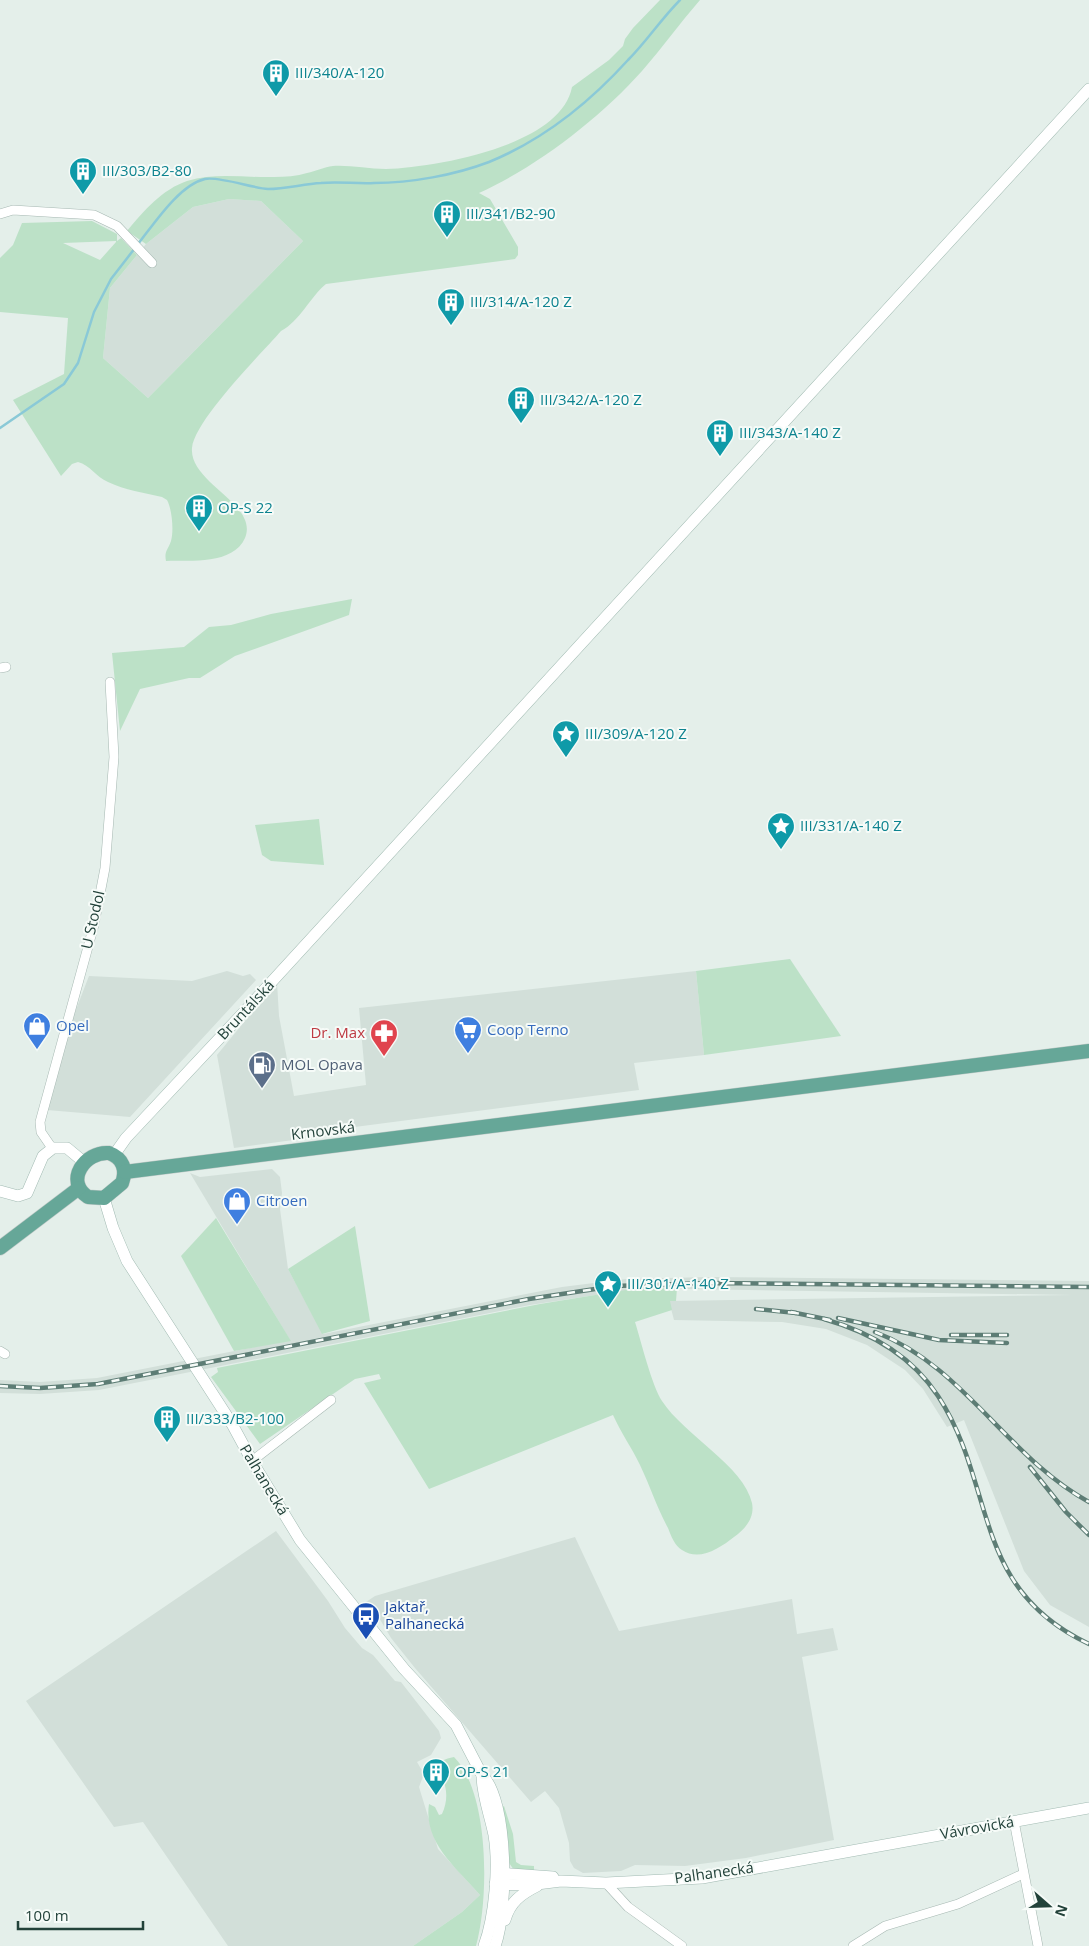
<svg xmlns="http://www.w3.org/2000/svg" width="1089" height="1946" viewBox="0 0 1089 1946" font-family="'Open Sans',sans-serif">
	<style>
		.built { fill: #d2dfd9 }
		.green { fill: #bce1c7; fill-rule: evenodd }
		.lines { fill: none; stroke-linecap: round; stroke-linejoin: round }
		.stream { stroke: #8ac9d7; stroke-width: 2.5 }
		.street-casing { stroke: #a6b8b2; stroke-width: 10 }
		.secondary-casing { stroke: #a2bbb3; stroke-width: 12 }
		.primary-casing { stroke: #c1cac8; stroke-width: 15 }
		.street { stroke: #fff; stroke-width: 9 }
		.secondary { stroke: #fff; stroke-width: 11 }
		.primary { stroke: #66a798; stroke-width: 14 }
		.rail-casing { stroke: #5d7d75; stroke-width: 4.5 }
		.rail { stroke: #f6fbf8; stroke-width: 2.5; stroke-dasharray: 8; stroke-linecap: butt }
		.labels { text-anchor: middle; stroke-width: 4; stroke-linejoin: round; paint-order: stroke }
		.culture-label { font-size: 15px; fill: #0d838f; stroke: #f6fbf8; text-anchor: start }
		.street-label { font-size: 15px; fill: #22423a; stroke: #f6fbf8 }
		.shop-label { font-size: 15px; fill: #366cbe; stroke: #f6fbf8; text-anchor: start }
		.health-label { font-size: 15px; fill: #be3a42; stroke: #f6fbf8; text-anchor: end }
		.service-label { font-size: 15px; fill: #4e5e75; stroke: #f6fbf8; text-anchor: start }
		.transit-label { font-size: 15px; fill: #164399; stroke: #f6fbf8; text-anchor: start }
	</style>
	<rect width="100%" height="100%" fill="#e4efea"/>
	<g class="built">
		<polygon points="229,199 261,201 303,241 148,398 103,358 110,288 146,244 193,207"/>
		<polygon points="227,971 243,976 250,974 256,980 130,1117 47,1110 65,1038 89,976 192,981"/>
		<polygon points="696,971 704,1055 634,1063 639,1090 301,1134 301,1139 234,1148 217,1055 277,982 279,1016 294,1096 366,1085 359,1008"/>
		<polygon points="272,1169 280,1177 282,1193 280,1209 288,1269 323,1334 562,1287 626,1279 710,1277 1089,1281 1089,1627 1050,1605 1024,1571 964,1420 947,1427 923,1389 905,1370 867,1345 826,1329 782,1322 674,1320 669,1301 1073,1295 683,1289 596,1295 530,1305 99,1390 40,1394 0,1393 0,1380 40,1382 97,1378 290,1340 190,1173 200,1177"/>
		<polygon points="276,1531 328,1601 345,1628 362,1648 373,1655 395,1681 401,1682 439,1731 441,1738 431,1755 417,1762 424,1774 419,1787 438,1849 480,1895 462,1912 413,1946 228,1946 143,1822 114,1827 26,1701"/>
		<polygon points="575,1537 619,1631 792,1599 797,1634 833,1628 838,1650 802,1657 834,1840 746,1858 685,1866 635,1865 621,1871 583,1873 574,1868 570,1861 569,1843 559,1808 545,1791 531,1802 415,1668 391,1638 378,1616 366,1602 375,1596"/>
	</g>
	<g class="green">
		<path d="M 660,0 L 700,0 C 680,23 662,48 642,71 C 600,118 537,167 479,193 L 490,199 L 518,247 L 518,255 L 515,259 L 326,284 C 310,297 300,321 281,331 C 260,355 195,420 192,448 C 189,483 259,504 245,538 C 233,565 191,560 166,561 C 164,551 168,550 171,541 C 174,531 172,509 167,500 L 162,497 C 144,493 125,490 108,482 C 96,477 90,465 78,462 L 72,464 L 61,476 L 13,400 L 64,374 L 68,318 L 0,312 L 0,258 L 13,245 L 22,223 L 92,221 L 117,234 L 117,241 L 121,238 L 137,255 L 110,288 L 103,358 L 148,398 L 303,241 L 261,201 L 229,199 L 193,207 L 146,244 L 127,231 C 143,211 163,189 187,181 C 216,172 245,178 274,177 C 285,177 297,176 307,173 C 316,171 324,167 333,166 C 350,165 368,169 386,169 C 436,167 561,146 572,87 L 609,60 L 623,46 L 625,39 L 633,28 ZM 116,242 L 100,260 L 63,243 L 116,241 Z"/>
		<polygon points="352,599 349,615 235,656 200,678 189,678 140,689 120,731 112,653 184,647 209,627 231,625 271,614"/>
		<polygon points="319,819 324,865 271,861 262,855 255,825"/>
		<polygon points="790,959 841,1036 704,1055 696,971"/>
		<polygon points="216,1218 291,1341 234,1351 181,1256"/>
		<polygon points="355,1226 370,1321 322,1334 288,1269"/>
		<path d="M 677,1288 L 676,1301 L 670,1301 L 672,1310 L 635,1322 C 641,1341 652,1386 662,1401 C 684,1435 744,1466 752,1503 C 755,1518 745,1529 734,1537 C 720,1548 699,1562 682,1550 C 675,1546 671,1536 668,1528 C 657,1508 650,1486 640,1465 C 632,1448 621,1433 613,1415 L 429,1489 L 364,1383 L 381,1379 L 379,1374 L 355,1379 L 260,1444 L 211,1377 L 218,1372 L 217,1368 L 540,1304 L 626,1290 Z"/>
		<path d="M 454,1757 C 490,1793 489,1900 476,1946 L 413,1946 L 462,1912 L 480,1895 C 458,1869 423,1843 429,1804 L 435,1807 L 439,1815 L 442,1814 C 448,1801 448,1787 440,1775 L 436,1775 L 434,1769 C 439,1761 445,1759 454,1757 Z"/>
		<polygon points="504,1806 513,1834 516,1862 521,1865 534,1866 534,1872 514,1870 507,1860 499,1809"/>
	</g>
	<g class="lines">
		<g class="stream">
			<path d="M 138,244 C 154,224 179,185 205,179 C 219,176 252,188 268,189 C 286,189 303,184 321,183 C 338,181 356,184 374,183 C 411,183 455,175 489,162 C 543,140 589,103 628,60 C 647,41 661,19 680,0"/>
			<polyline points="0,428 64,384 78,363 94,312 111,279 135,248"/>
		</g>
		<g class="street-casing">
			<g id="street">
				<polyline points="0,214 13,210 94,215 117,226 152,263"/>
				<polyline points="0,668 6,667"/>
				<polyline points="52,1148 41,1132 40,1122 94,925 105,868 114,757 110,682"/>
				<polyline points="0,1351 5,1354"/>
				<polyline points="252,1461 331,1400"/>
				<polyline points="1014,1821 1038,1946"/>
				<polyline points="606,1883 628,1907 682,1946"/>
				<polyline points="853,1946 885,1926 958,1904 1023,1874"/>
			</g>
		</g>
		<g class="secondary-casing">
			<g id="secondary">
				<polyline points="114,1155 126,1138 245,1011 1089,89"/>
				<polyline points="0,1191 18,1196 27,1193 43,1156 53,1148 67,1148 85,1163"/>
				<path d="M 104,1198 L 113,1228 L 127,1261 L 232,1424 L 252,1461 L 300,1540 L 404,1669 L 456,1725 L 482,1775 C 509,1801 508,1912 495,1946"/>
				<path d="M 482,1775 C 482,1795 490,1815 494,1835 C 499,1866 495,1916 484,1946"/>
				<polyline points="497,1873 553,1877"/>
				<polyline points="495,1884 529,1885 561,1881 606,1883 702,1878 1089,1808"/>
				<path d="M 505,1920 C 510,1902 521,1894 537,1886"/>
			</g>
		</g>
		<g class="primary-casing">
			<g id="primary">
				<path d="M 109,1153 C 123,1158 127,1170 122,1183 L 104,1198 L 88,1197 C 64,1181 85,1151 109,1153 Z"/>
				<polyline points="125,1172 1089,1051"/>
				<polyline points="0,1248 79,1188"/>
			</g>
		</g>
		<use href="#street" class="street"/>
		<use href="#secondary" class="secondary"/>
		<use href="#primary" class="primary"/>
		<g class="rail-casing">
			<g id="rail">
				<polyline points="756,1309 796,1313"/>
				<polyline points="791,1312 830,1320"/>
				<polyline points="838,1318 939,1340 1007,1343"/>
				<path d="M 824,1319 C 870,1332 911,1355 938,1396 C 997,1486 970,1588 1089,1644"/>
				<path d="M 875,1332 C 963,1365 1008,1458 1089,1502"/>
				<polyline points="951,1335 1007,1335"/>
				<polyline points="0,1386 40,1388 98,1384 529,1299 615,1286 710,1283 1089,1287"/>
				<polyline points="1030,1467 1066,1512 1089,1535"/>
			</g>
		</g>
		<use href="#rail" class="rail"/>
	</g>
	<defs>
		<g id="building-pin" transform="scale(1.4375)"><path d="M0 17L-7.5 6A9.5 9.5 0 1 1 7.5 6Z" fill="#0f9aa8" stroke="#f6fbf8"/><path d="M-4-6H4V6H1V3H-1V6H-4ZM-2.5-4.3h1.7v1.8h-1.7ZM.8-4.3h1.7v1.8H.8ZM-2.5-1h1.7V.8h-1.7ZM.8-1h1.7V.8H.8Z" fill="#fff"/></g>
		<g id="sight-pin" transform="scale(1.4375)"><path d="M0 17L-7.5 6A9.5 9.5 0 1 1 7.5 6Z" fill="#0f9aa8" stroke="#f6fbf8"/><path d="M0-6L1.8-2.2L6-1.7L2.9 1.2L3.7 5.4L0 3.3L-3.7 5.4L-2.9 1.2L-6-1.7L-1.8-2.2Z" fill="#fff"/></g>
		<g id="shop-pin" transform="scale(1.4375)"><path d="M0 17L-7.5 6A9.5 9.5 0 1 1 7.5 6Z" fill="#3f7fe0" stroke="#f6fbf8"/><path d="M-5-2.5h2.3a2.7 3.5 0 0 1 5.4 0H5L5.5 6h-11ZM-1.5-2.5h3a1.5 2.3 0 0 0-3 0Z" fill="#fff"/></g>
		<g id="supermarket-pin" transform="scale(1.4375)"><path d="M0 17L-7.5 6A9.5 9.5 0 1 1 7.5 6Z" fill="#3f7fe0" stroke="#f6fbf8"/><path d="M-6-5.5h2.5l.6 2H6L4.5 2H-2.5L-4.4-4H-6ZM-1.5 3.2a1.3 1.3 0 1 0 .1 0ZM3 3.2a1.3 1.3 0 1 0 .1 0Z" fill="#fff"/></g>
		<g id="pharmacy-pin" transform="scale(1.4375)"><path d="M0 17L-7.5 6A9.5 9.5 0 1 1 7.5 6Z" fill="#e0444e" stroke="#f6fbf8"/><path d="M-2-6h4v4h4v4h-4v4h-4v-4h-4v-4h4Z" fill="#fff"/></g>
		<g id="fuel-pin" transform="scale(1.4375)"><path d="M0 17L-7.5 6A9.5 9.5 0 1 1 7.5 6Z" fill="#5c6f8a" stroke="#f6fbf8"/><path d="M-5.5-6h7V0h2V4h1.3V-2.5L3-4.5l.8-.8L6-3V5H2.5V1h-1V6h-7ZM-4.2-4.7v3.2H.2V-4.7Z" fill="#fff"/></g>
		<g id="bus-pin" transform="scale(1.4375)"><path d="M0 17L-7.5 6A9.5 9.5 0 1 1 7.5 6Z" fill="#1a4fb4" stroke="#f6fbf8"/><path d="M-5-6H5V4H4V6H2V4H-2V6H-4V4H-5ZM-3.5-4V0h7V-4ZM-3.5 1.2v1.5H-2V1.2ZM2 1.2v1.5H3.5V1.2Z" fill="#fff"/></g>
	</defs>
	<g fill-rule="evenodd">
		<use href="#building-pin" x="276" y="73"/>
		<use href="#building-pin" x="83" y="171"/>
		<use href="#building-pin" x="447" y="214"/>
		<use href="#building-pin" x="451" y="302"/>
		<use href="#building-pin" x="521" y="400"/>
		<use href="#building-pin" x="720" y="433"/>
		<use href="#building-pin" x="199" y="508"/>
		<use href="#sight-pin" x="566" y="734"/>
		<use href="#sight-pin" x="781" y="826"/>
		<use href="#shop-pin" x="37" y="1026"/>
		<use href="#supermarket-pin" x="468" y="1030"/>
		<use href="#pharmacy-pin" x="384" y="1033"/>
		<use href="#fuel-pin" x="262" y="1065"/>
		<use href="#shop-pin" x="237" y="1201"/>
		<use href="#sight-pin" x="608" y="1284"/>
		<use href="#building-pin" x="167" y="1419"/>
		<use href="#bus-pin" x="366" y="1616"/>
		<use href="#building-pin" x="436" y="1772"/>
	</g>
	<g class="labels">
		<g class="culture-label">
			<text x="295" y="78">III/340/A-120</text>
			<text x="102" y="176">III/303/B2-80</text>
			<text x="466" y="219">III/341/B2-90</text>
			<text x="470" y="307">III/314/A-120 Z</text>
			<text x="540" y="405">III/342/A-120 Z</text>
			<text x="739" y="438">III/343/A-140 Z</text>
			<text x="218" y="513">OP-S 22</text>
			<text x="585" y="739">III/309/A-120 Z</text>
			<text x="800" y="831">III/331/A-140 Z</text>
			<text x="627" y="1289">III/301/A-140 Z</text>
			<text x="186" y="1424">III/333/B2-100</text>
			<text x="455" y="1777">OP-S 21</text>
		</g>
		<g class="street-label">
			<text transform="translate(93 920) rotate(-77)" y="5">U Stodol</text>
			<text transform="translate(246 1010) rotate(-47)" y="5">Bruntálská</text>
			<text transform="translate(323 1131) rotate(-7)" y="5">Krnovská</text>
			<text transform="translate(264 1480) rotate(59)" y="5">Palhanecká</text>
			<text transform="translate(977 1828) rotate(-10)" y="5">Vávrovická</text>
			<text transform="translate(714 1873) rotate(-8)" y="5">Palhanecká</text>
		</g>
		<g class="shop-label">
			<text x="56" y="1031">Opel</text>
			<text x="487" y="1035">Coop Terno</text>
			<text x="256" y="1206">Citroen</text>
		</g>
		<g class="health-label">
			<text x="365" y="1038">Dr. Max</text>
		</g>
		<g class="service-label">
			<text x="281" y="1070">MOL Opava</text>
		</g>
		<g class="transit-label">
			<text x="385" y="1612">Jaktař,<tspan x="385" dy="17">Palhanecká</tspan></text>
		</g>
	</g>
	<g transform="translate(1049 1906) rotate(110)" stroke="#f6fbf8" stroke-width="4" paint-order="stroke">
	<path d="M0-4L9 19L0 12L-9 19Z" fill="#22423a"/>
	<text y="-8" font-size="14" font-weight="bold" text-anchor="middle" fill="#22423a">N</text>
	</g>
	<path d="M18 1921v8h125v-8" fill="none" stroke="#22423a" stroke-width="2.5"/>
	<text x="25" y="1921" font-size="15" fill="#22423a" stroke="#f6fbf8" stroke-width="4" paint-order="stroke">100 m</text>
</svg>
